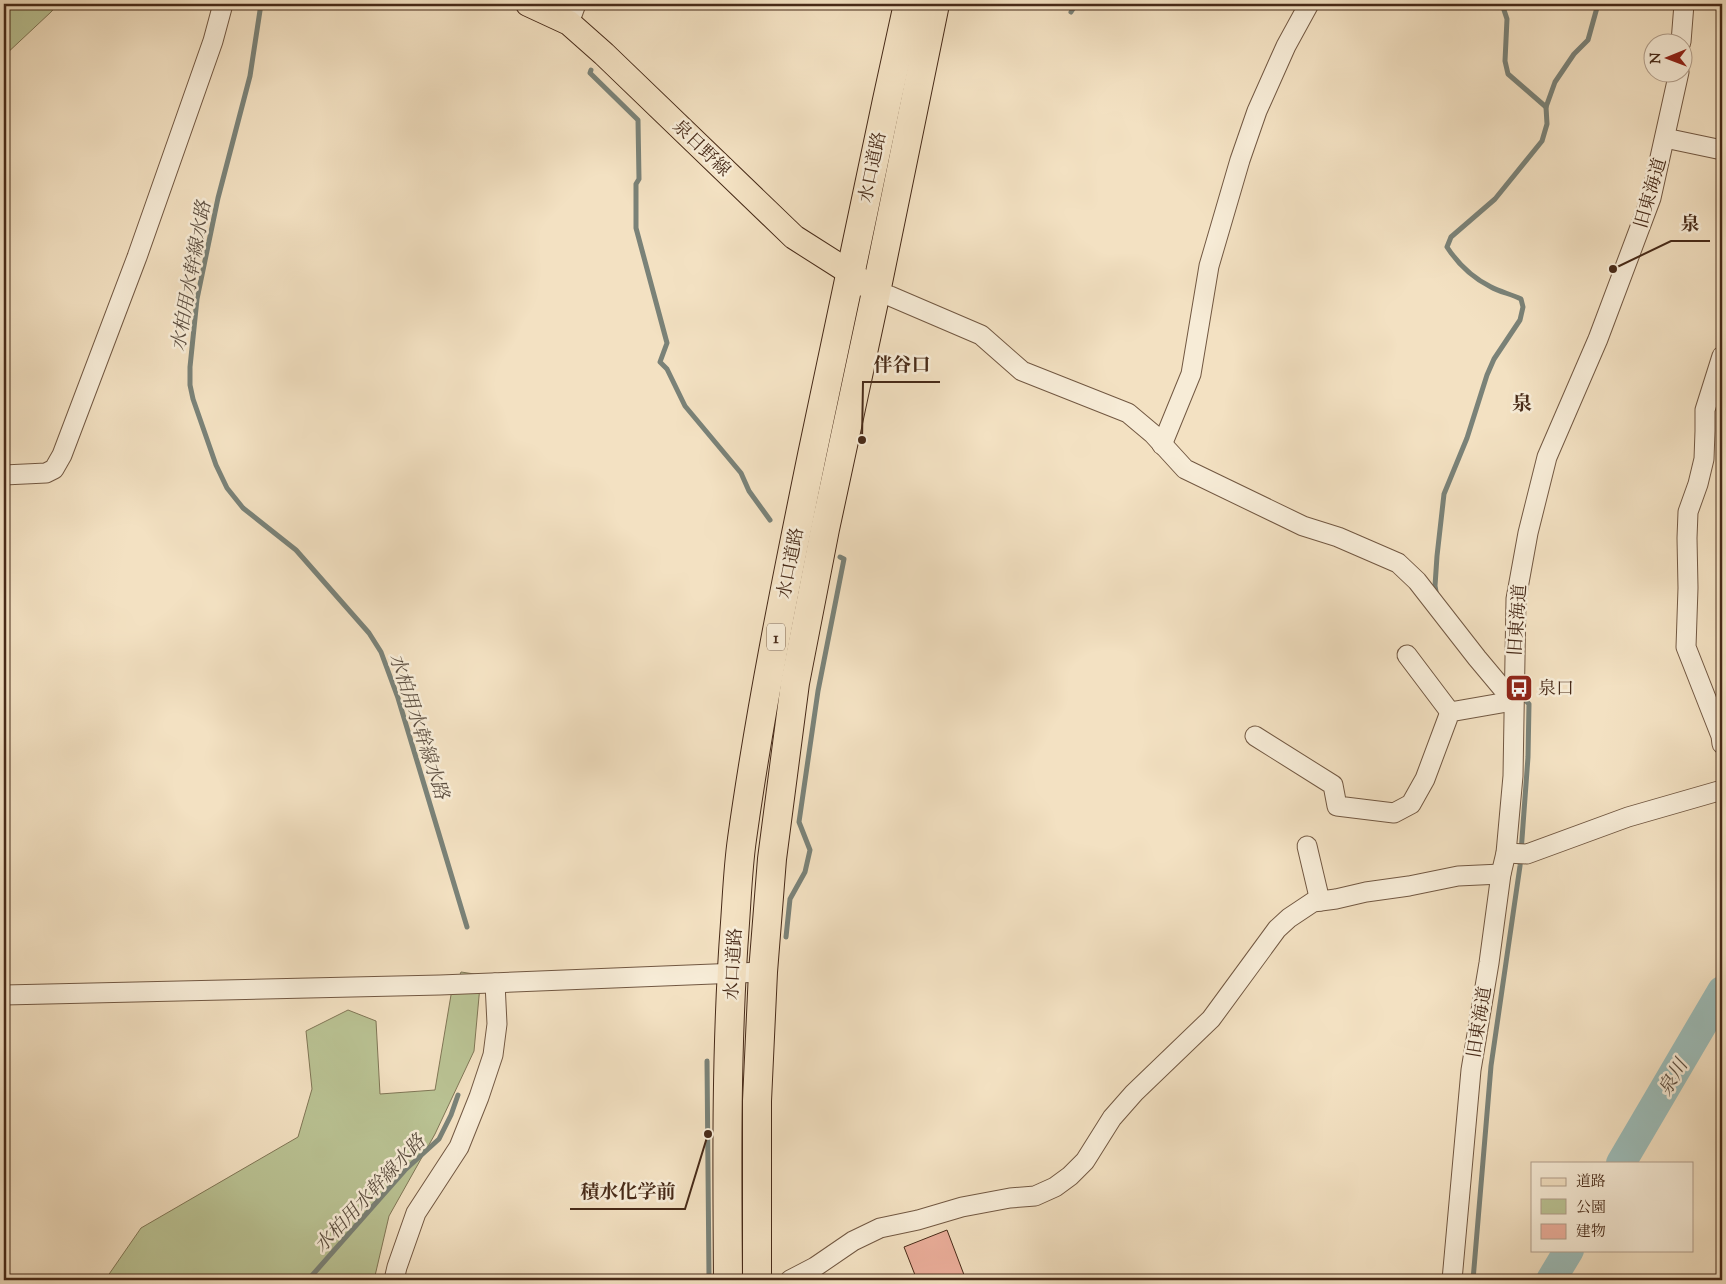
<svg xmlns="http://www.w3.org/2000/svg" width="1726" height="1284" viewBox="0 0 1726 1284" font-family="'Sorts Mill Goudy','Noto Serif JP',serif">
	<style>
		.green { fill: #bac394; stroke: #807656 }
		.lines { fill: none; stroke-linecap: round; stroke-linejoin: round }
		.stream { stroke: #7a8278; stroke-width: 5 }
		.river { stroke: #9cbcb8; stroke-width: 30 }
		.building { fill: #ecaf9c; stroke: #472a18 }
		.minor-casing { stroke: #725842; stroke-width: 21 }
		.major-casing { stroke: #472a18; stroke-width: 26 }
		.highway-casing { stroke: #472a18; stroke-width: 30 }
		.minor { stroke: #f7ecd7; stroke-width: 19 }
		.major { stroke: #f3e1c2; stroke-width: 24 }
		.highway { stroke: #f3e1c2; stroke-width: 28 }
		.labels { text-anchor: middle; stroke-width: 5; stroke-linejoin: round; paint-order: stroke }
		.shield { fill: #f7ecd7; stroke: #7c6451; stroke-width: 1 }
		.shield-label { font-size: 16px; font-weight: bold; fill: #472a18 }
		.street-label { font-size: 18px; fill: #472a18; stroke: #f7ecd7 }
		.poi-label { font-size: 18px; fill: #472a18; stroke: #f7ecd7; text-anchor: start }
		.water-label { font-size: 19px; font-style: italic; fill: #5c4e40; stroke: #f7ecd7 }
		.quarter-label { font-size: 20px; font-weight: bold; fill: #472a18; stroke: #f7ecd7 }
		.leader { fill: none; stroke: #472a18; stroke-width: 2 }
		.callout-dot { fill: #472a18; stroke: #f7ecd7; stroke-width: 2 }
		.callout-label { font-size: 19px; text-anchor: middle; font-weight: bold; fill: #472a18; stroke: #f7ecd7; stroke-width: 5; stroke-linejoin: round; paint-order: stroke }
	</style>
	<rect width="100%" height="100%" fill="#f3e1c2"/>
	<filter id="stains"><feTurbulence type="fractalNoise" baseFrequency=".004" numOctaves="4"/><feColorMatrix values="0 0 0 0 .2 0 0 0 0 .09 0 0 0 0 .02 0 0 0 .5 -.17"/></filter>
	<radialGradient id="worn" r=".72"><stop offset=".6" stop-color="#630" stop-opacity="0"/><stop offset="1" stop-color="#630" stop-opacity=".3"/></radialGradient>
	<g class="green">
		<polygon points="4,4 58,4 51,12 4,56"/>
		<polygon points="461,972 481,975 474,1051 435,1134 389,1216 374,1280 105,1280 141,1228 298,1137 312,1089 306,1031 348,1010 376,1021 380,1094 435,1090 451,995"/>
	</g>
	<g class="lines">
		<g class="stream">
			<polyline points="261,4 250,76 218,198 197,299 190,367 190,385 193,399 216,465 227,488 243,508 296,550 369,633 381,652 398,698 467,927"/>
			<polyline points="1502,4 1507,19 1505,61 1508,74 1546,107"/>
			<polyline points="1071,12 1076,4"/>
			<polyline points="591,70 590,73 638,120 639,179 636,184 636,228 667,343 660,362 667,369 685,406 741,473 749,491 770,520"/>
			<path d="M 1437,597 L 1435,586 L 1437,556 L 1444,494 L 1467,438 L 1487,375 L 1494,359 L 1520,320 L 1523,307 L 1521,299 C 1511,294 1500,292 1491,287 C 1473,278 1458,264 1447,247 L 1451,237 L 1495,199 L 1542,141 L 1547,124 L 1546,107 L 1555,82 L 1574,54 L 1588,40 L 1598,4"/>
			<polyline points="786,937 790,899 805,872 810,850 799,822 818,691 844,559 840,557"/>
			<polyline points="707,1061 709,1276"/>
			<polyline points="308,1280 405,1170 439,1139 451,1115 458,1095"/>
			<polyline points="1473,1280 1491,1066 1520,866 1528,757 1529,704 1520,695"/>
		</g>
		<g class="river">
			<polyline points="1621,1163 1722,991"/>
			<polyline points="1551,1280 1569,1250"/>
		</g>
	</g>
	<polygon class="building" points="947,1230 966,1280 917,1280 904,1247"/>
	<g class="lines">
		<g class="minor-casing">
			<g id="minor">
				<polyline points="569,23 576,4"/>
				<polyline points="1681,42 1684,4"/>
				<polyline points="1665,138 1722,150"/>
				<polyline points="876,292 890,296 981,335 1022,371 1128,413 1153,434 1185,469 1303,526 1338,537 1398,563 1417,581 1477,658 1513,701"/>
				<polyline points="1722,356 1705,410 1705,431 1704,459 1698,484 1688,512 1687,538 1688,588 1686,647 1721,736 1722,744"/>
				<polyline points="1162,445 1191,374 1209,266 1240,160 1257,111 1286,46 1309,4"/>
				<polyline points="4,475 46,473 54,469 62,455 137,257 213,41 223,4"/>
				<polyline points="1407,655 1450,712"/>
				<polyline points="1255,736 1333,785 1337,806 1394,813 1411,804 1425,779 1450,712 1513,701"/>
				<polyline points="1307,846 1320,901"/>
				<polyline points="1506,853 1527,854 1628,817 1722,790"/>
				<polyline points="4,995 440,985 763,972"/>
				<polyline points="394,1280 397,1267 416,1213 459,1147 479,1097 493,1055 497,1024 495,983"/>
				<polyline points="790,1280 815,1267 853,1241 880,1228 918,1220 962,1207 1010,1198 1035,1196 1055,1187 1070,1176 1085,1161 1112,1118 1134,1093 1211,1019 1277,929 1289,918 1313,902 1336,899 1366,892 1409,886 1458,876 1501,874"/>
				<polyline points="1452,1280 1471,1070 1489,963 1501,874 1506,853 1513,776 1516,599 1528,533 1547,457 1598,339 1651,198 1679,72"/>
			</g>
		</g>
		<g class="major-casing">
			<polyline id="major" points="528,4 569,23 604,54 794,237 849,272 876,292"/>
		</g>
		<g class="highway-casing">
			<g id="highway">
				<path d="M 728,1280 C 727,1161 726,1042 735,923 C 737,895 738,867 742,839 C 760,710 786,582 812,455 C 843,304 875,154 908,4"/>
				<polyline points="757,1280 757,1101 763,972 772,859 795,683 825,529 876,292 935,4"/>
			</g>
		</g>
		<use href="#minor" class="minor"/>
		<use href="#major" class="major"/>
		<use href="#highway" class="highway"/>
	</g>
	<defs>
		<g id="bus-square" transform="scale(1.4375)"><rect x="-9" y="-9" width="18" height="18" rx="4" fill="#8f2418" stroke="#f7ecd7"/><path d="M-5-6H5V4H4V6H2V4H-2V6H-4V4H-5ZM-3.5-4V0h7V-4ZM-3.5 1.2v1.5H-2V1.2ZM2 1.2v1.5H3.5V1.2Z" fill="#fff"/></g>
	</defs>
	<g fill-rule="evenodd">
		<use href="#bus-square" x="1519" y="688"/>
	</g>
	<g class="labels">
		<rect class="shield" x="767" y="623.5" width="18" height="27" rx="4"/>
		<g class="shield-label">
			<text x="776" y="643">1</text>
		</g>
		<g class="street-label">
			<text transform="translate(702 148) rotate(44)" y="6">泉日野線</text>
			<text transform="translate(872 167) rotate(-78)" y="6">水口道路</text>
			<text transform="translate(1650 193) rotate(-74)" y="6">旧東海道</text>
			<text transform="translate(790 563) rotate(-79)" y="6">水口道路</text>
			<text transform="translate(1517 620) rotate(-86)" y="6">旧東海道</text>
			<text transform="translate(733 964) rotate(-87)" y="6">水口道路</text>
			<text transform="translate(1479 1022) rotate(-81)" y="6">旧東海道</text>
		</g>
		<g class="poi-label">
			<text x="1538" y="694">泉口</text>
		</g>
		<g class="water-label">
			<text transform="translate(190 276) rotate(-80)" y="7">水柏用水幹線水路</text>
			<text transform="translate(420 726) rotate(72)" y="7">水柏用水幹線水路</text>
			<text transform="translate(1672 1077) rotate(-59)" y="7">泉川</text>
			<text transform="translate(369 1193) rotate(-47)" y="7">水柏用水幹線水路</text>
		</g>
		<g class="quarter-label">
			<text x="1522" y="410">泉</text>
		</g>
	</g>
	<path class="leader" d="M1613 269L1671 241H1710M862 440L863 382H940M708 1134L685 1209H570"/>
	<g class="callout-dot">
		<circle cx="1613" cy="269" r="5"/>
		<circle cx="862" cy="440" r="5"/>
		<circle cx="708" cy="1134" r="5"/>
	</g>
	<g class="callout-label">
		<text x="1690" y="230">泉</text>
		<text x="902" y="371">伴谷口</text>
		<text x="628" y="1198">積水化学前</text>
	</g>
	<rect width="1726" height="1284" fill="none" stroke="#f3e1c2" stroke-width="20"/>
	<rect x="5" y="5" width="1716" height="1274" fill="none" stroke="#472a18" stroke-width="2.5"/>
	<rect x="10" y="10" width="1706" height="1264" fill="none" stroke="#472a18"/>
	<rect x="1531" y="1162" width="162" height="90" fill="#f7ecd7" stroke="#b19e8b"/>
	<rect x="1541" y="1178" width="25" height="8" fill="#f3e1c2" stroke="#b19e8b"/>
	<text x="1576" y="1186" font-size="15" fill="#472a18">道路</text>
	<rect x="1541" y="1199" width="25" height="15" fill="#bac394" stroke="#b19e8b"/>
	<text x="1576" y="1212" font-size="15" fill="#472a18">公園</text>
	<rect x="1541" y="1224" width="25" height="15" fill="#ecaf9c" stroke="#b19e8b"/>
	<text x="1576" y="1236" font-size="15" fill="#472a18">建物</text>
	<g transform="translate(1668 58) rotate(269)"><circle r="24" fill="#f7ecd7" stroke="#b19e8b"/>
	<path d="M0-4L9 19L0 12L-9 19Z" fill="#8f2418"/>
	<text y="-8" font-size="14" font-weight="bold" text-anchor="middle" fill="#472a18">N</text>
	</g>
	<rect width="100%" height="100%" filter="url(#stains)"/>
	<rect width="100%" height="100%" fill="url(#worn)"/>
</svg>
